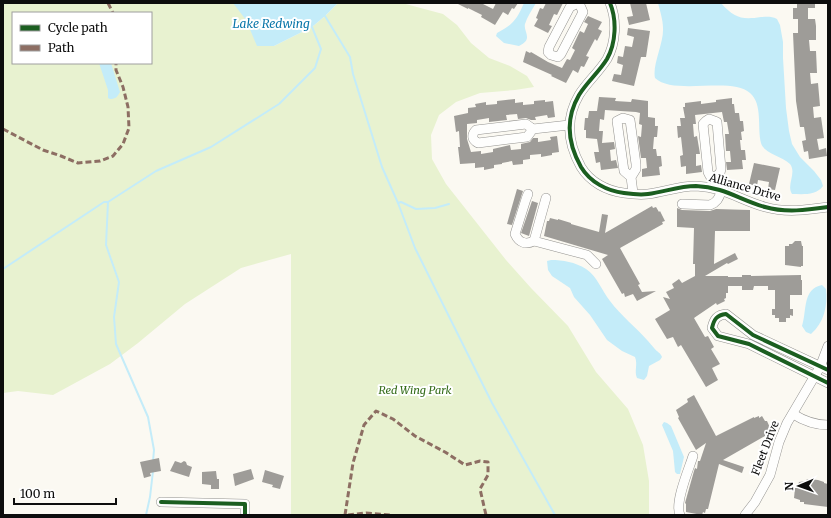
<svg xmlns="http://www.w3.org/2000/svg" width="831" height="518" viewBox="0 0 831 518" font-family="Merriweather,serif">
	<style>
		.green { fill: #e8f2d0; fill-rule: evenodd }
		.water { fill: #c4ecf9 }
		.lines { fill: none; stroke-linecap: round; stroke-linejoin: round }
		.stream { stroke: #c4ecf9; stroke-width: 2 }
		.building { fill: #9e9c98 }
		.minor-casing { stroke: #949390; stroke-width: 10 }
		.minor { stroke: #fefefd; stroke-width: 9 }
		.quiet { stroke: #8d6e63; stroke-width: 3; stroke-dasharray: 6 3; stroke-linecap: butt }
		.cycleway-casing { stroke: #fff; stroke-width: 6 }
		.cycleway { stroke: #1b5e20; stroke-width: 4 }
		.labels { text-anchor: middle; stroke-width: 4; stroke-linejoin: round; paint-order: stroke }
		.street-label { font-size: 11px; fill: #0d0d0d; stroke: #fff }
		.park-label { font-size: 11px; font-style: italic; fill: #336b18; stroke: #fff }
		.water-label { font-size: 12px; font-style: italic; fill: #0b77aa; stroke: #fff }
	</style>
	<rect width="100%" height="100%" fill="#fbf9f2"/>
	<path class="green" d="M 3,3 L 239,3 L 274,46 L 312,27 L 325,16 L 338,3 L 402,3 L 443,14 L 457,25 L 471,43 L 489,58 L 510,66 L 527,76 L 534,87 L 515,90 L 480,93 L 456,102 L 439,115 L 431,135 L 432,159 L 446,184 L 506,260 L 531,288 L 568,326 L 596,372 L 628,409 L 643,445 L 649,481 L 649,515 L 291,515 L 291,254 L 241,268 L 185,304 L 138,343 L 110,364 L 53,395 L 18,391 L 3,393 ZM 13,13 L 151,13 L 151,63 L 13,63 Z"/>
	<g class="water">
		<polygon points="233,3 338,3 325,16 312,27 274,46 257,46 246,20"/>
		<path d="M 524,3 L 536,3 C 532,10 527,17 525,24 C 523,32 534,39 519,46 L 504,43 L 496,36 L 497,33 C 513,25 517,19 524,3 Z"/>
		<path d="M 658,3 L 721,3 C 734,18 742,20 761,17 C 767,17 771,16 777,19 L 780,25 L 783,42 L 783,58 L 786,108 L 789,131 L 792,144 L 800,157 L 814,171 L 821,180 L 823,186 C 816,196 802,194 792,194 C 786,185 797,173 790,164 C 782,156 764,154 761,143 C 757,128 763,104 750,93 C 732,76 674,96 655,78 C 652,65 664,43 663,28 C 663,20 660,11 658,3 Z"/>
		<path d="M 99,63 L 111,63 L 120,92 C 117,97 116,99 110,99 L 108,98 L 108,90 Z"/>
		<path d="M 551,260 C 563,260 575,262 586,269 C 597,276 602,291 610,301 C 621,316 636,327 648,341 C 650,343 652,346 654,348 C 657,352 660,352 662,357 L 660,360 L 649,366 L 647,376 L 644,380 L 637,378 C 634,371 638,364 635,357 L 622,351 L 607,340 L 590,315 L 574,297 L 570,288 L 552,276 L 548,270 L 547,261 Z"/>
		<path d="M 822,285 L 826,289 C 828,305 824,323 811,334 L 806,332 L 802,326 C 807,311 802,289 822,285 Z"/>
		<polygon points="664,422 667,423 671,426 684,457 680,474 677,474 675,472 673,451 662,425"/>
	</g>
	<g class="lines">
		<g class="stream">
			<polyline points="325,16 350,57 353,74 382,167 398,203 415,248 492,403 555,515"/>
			<polyline points="108,202 106,245 119,282 114,317 116,344 148,417 154,450 153,461"/>
			<polyline points="398,203 401,202 416,209 435,208 449,204"/>
			<polyline points="3,269 104,202 108,202 156,171 211,147 279,104 315,68 321,49 312,27"/>
			<polyline points="146,515 150,497 153,471"/>
		</g>
	</g>
	<g class="building">
		<polygon points="456,3 481,3 493,9 496,3 518,3 514,9 512,8 508,15 503,12 495,25 481,17 482,15 468,8 468,9"/>
		<polygon points="546,3 563,3 557,15 554,14 549,25 552,26 548,33 534,26 538,19 536,18 540,8 543,9"/>
		<polygon points="630,3 646,3 650,20 629,25 627,17 633,16"/>
		<polygon points="797,3 815,3 815,8 808,8 808,19 815,19 816,26 816,40 809,40 810,51 816,51 817,73 810,73 811,84 818,83 820,106 813,107 814,118 821,117 824,138 817,139 819,150 826,148 827,156 809,159 808,151 804,152 802,141 806,140 804,127 800,127 796,101 793,33 798,33 798,19 793,19 793,8 797,8"/>
		<polygon points="588,16 602,22 598,29 602,31 597,41 595,39 586,56 589,57 584,67 581,66 578,73 573,70 566,83 551,76 552,75 523,62 526,51 530,53 531,52 548,62 562,68 567,59 570,60 575,50 572,48 580,31 584,33 588,24 584,22"/>
		<polygon points="628,28 650,31 646,57 641,57 634,86 612,81 614,74 621,75 623,65 617,63 618,56 623,57 625,46 632,47 634,37 627,35"/>
		<polygon points="599,97 616,98 615,101 631,102 632,99 648,101 648,117 655,118 655,126 658,126 657,137 654,137 653,149 656,149 657,156 661,156 662,166 659,167 660,175 642,177 642,169 647,168 646,158 641,158 638,136 641,137 642,125 639,124 640,113 636,112 605,110 604,120 600,119 599,131 603,131 602,143 614,142 615,149 610,150 611,161 616,160 618,168 601,170 600,162 596,163 594,152 599,152 597,139 586,138 586,130 584,130 585,118 588,118 589,111 597,111"/>
		<polygon points="732,98 732,104 734,104 735,113 739,113 740,121 743,121 744,131 741,132 742,140 740,140 741,150 745,150 746,160 742,160 743,169 727,170 726,162 731,162 730,151 726,151 725,134 729,134 727,122 724,122 722,112 695,115 696,124 693,124 694,137 697,136 700,154 696,154 696,166 701,165 702,172 686,174 686,166 681,167 680,156 683,155 681,137 678,138 677,126 681,126 680,118 685,118 683,107 685,107 685,103 701,101 701,104 716,102 716,100"/>
		<polygon points="515,99 515,103 523,102 523,105 534,104 534,101 545,100 545,102 553,101 555,117 548,118 547,115 535,117 536,120 531,120 526,118 518,119 517,114 506,115 507,120 489,122 489,118 477,120 477,123 467,124 467,139 471,152 481,151 481,154 493,152 493,149 510,145 511,150 521,149 521,144 530,142 533,138 538,138 538,142 551,140 550,137 557,136 559,152 552,153 552,155 541,157 541,154 530,155 530,159 523,160 523,164 513,165 512,161 502,163 502,164 494,165 494,168 484,170 484,167 475,168 475,163 460,164 458,147 460,147 459,131 456,132 454,116 468,113 468,108 476,107 475,104 486,102 486,105 497,104 497,101"/>
		<polygon points="754,163 780,168 775,190 768,189 769,182 758,180 757,186 749,184"/>
		<polygon points="517,189 523,191 512,225 507,224"/>
		<polygon points="532,201 538,203 529,236 521,233"/>
		<polygon points="652,206 653,208 656,207 659,212 660,211 665,221 662,222 663,224 620,248 640,284 638,285 642,292 656,291 637,301 633,294 625,297 624,293 622,294 602,259 608,255 544,236 547,221 549,221 550,218 558,220 558,219 571,223 571,224 599,232 602,214 608,215 605,233"/>
		<polygon points="677,208 682,210 710,211 716,209 750,210 750,231 715,231 714,264 735,253 738,259 728,264 727,263 705,276 728,276 728,277 742,277 742,275 751,275 751,276 801,275 801,280 802,280 802,295 790,295 790,309 793,309 793,316 790,315 790,318 786,318 786,322 779,322 779,318 775,318 775,315 772,315 772,309 775,309 775,290 768,290 768,286 754,286 753,290 742,290 742,286 728,286 728,293 726,293 726,298 724,299 725,301 717,305 716,303 694,318 705,337 708,336 714,347 711,349 720,364 712,368 718,380 706,387 681,345 678,347 673,337 667,339 655,319 670,310 663,297 670,299 666,292 674,288 672,284 679,279 682,283 695,276 695,264 693,264 694,228 677,227"/>
		<polygon points="795,241 801,241 802,246 803,246 803,266 801,266 801,267 785,265 785,246 789,246 789,244 792,244"/>
		<polygon points="694,395 716,436 754,417 754,418 759,416 759,418 762,416 765,421 767,421 771,430 765,435 765,436 723,460 744,467 742,473 719,464 708,509 706,509 705,513 703,512 702,515 686,512 686,504 685,503 694,471 695,468 697,469 698,461 700,461 706,443 696,450 678,418 679,417 676,410 688,402 687,399"/>
		<polygon points="159,458 161,471 150,473 151,476 144,478 140,462"/>
		<polygon points="175,461 181,463 184,461 186,462 187,465 192,467 189,477 170,471"/>
		<polygon points="251,469 254,479 235,486 233,474"/>
		<polygon points="265,470 284,476 280,489 272,487 273,485 262,482"/>
		<polygon points="216,471 217,479 219,479 219,489 211,489 211,485 202,484 202,472"/>
		<polygon points="807,479 818,480 824,482 824,483 828,484 828,507 804,504 804,502 800,502 800,500 794,498 795,488 797,488 799,482 806,481"/>
	</g>
	<g class="lines">
		<g class="minor-casing">
			<g id="minor">
				<polyline points="578,3 570,7 549,47 548,52 551,55 558,57 561,54 583,12 579,3"/>
				<path d="M 610,3 C 617,20 616,43 607,59 C 599,72 587,82 579,95 C 565,119 568,144 581,167 C 590,182 607,191 624,193 C 631,194 641,195 648,194 C 664,192 679,186 696,186 C 724,187 740,200 765,207 C 786,213 807,210 828,207"/>
				<path d="M 533,129 L 527,137 L 478,143 C 472,140 471,135 476,130 L 526,124 L 533,129 L 569,125"/>
				<polyline points="631,177 624,171 617,121 623,118 630,120 636,164 636,169 631,177 633,193"/>
				<polyline points="715,188 715,177 720,173 721,169 717,122 709,119 706,121 703,124 708,172 710,176 715,177"/>
				<path d="M 528,194 L 526,199 L 515,234 C 519,243 526,245 534,241"/>
				<polyline points="546,198 534,241 587,255 596,264"/>
				<path d="M 682,204 L 710,205 C 718,202 719,197 722,190"/>
				<path d="M 828,370 L 753,335 L 726,314 C 717,315 714,319 712,328 L 718,336 L 749,344 L 828,383"/>
				<path d="M 793,414 C 804,421 815,425 828,425"/>
				<polyline points="161,502 245,504 245,515"/>
				<path d="M 680,515 C 674,503 689,469 693,456"/>
				<polyline points="745,515 755,502 770,475 779,442 787,423 820,367 828,346"/>
			</g>
		</g>
		<use href="#minor" class="minor"/>
		<g class="quiet">
			<polyline points="108,3 113,13"/>
			<polyline points="3,129 43,150 61,156 78,163 100,161 113,156 123,144 129,128 128,107 123,87 116,70 116,63"/>
			<polyline points="345,515 353,463 364,425 376,411 393,419 415,436 445,452 465,465 480,461 488,462 488,475 480,489 486,515"/>
			<polyline points="348,515 366,513 391,515"/>
		</g>
		<g class="cycleway-casing">
			<g id="cycleway">
				<path d="M 610,3 C 617,20 616,43 607,59 C 599,72 587,82 579,95 C 565,119 568,144 581,167 C 590,182 607,191 624,193 C 631,194 641,195 648,194 C 664,192 679,186 696,186 C 724,187 740,200 765,207 C 786,213 807,210 828,207"/>
				<path d="M 828,370 L 753,335 L 726,314 C 717,315 714,319 712,328 L 718,336 L 749,344 L 828,383"/>
				<polyline points="161,502 245,504 245,515"/>
			</g>
		</g>
		<use href="#cycleway" class="cycleway"/>
	</g>
	<g class="labels">
		<g class="street-label">
			<text transform="translate(745 187) rotate(16)" y="4">Alliance Drive</text>
			<text transform="translate(765 448) rotate(-69)" y="4">Fleet Drive</text>
		</g>
		<g class="park-label">
			<text x="415" y="394">Red Wing Park</text>
		</g>
		<g class="water-label">
			<text x="271" y="28">Lake Redwing</text>
		</g>
	</g>
	<rect width="831" height="518" fill="none" stroke="#0d0d0d" stroke-width="8"/>
	<rect x="12" y="12" width="140" height="52" fill="#ffffff" stroke="#9e9e9e"/>
	<rect x="20" y="25" width="20" height="6" fill="#1b5e20" stroke="#9e9e9e"/>
	<text x="48" y="32" font-size="12" fill="#0d0d0d">Cycle path</text>
	<rect x="20" y="45" width="20" height="6" fill="#8d6e63" stroke="#9e9e9e"/>
	<text x="48" y="52" font-size="12" fill="#0d0d0d">Path</text>
	<g transform="translate(799 486) rotate(268)" stroke="#ffffff" stroke-width="3" paint-order="stroke">
	<path d="M0-3L7 15L0 10L-7 15Z" fill="#0d0d0d"/>
	<text y="-6" font-size="11" font-weight="bold" text-anchor="middle" fill="#0d0d0d">N</text>
	</g>
	<path d="M14 498v6h102v-6" fill="none" stroke="#0d0d0d" stroke-width="2"/>
	<text x="20" y="498" font-size="12" fill="#0d0d0d" stroke="#ffffff" stroke-width="3" paint-order="stroke">100 m</text>
</svg>
